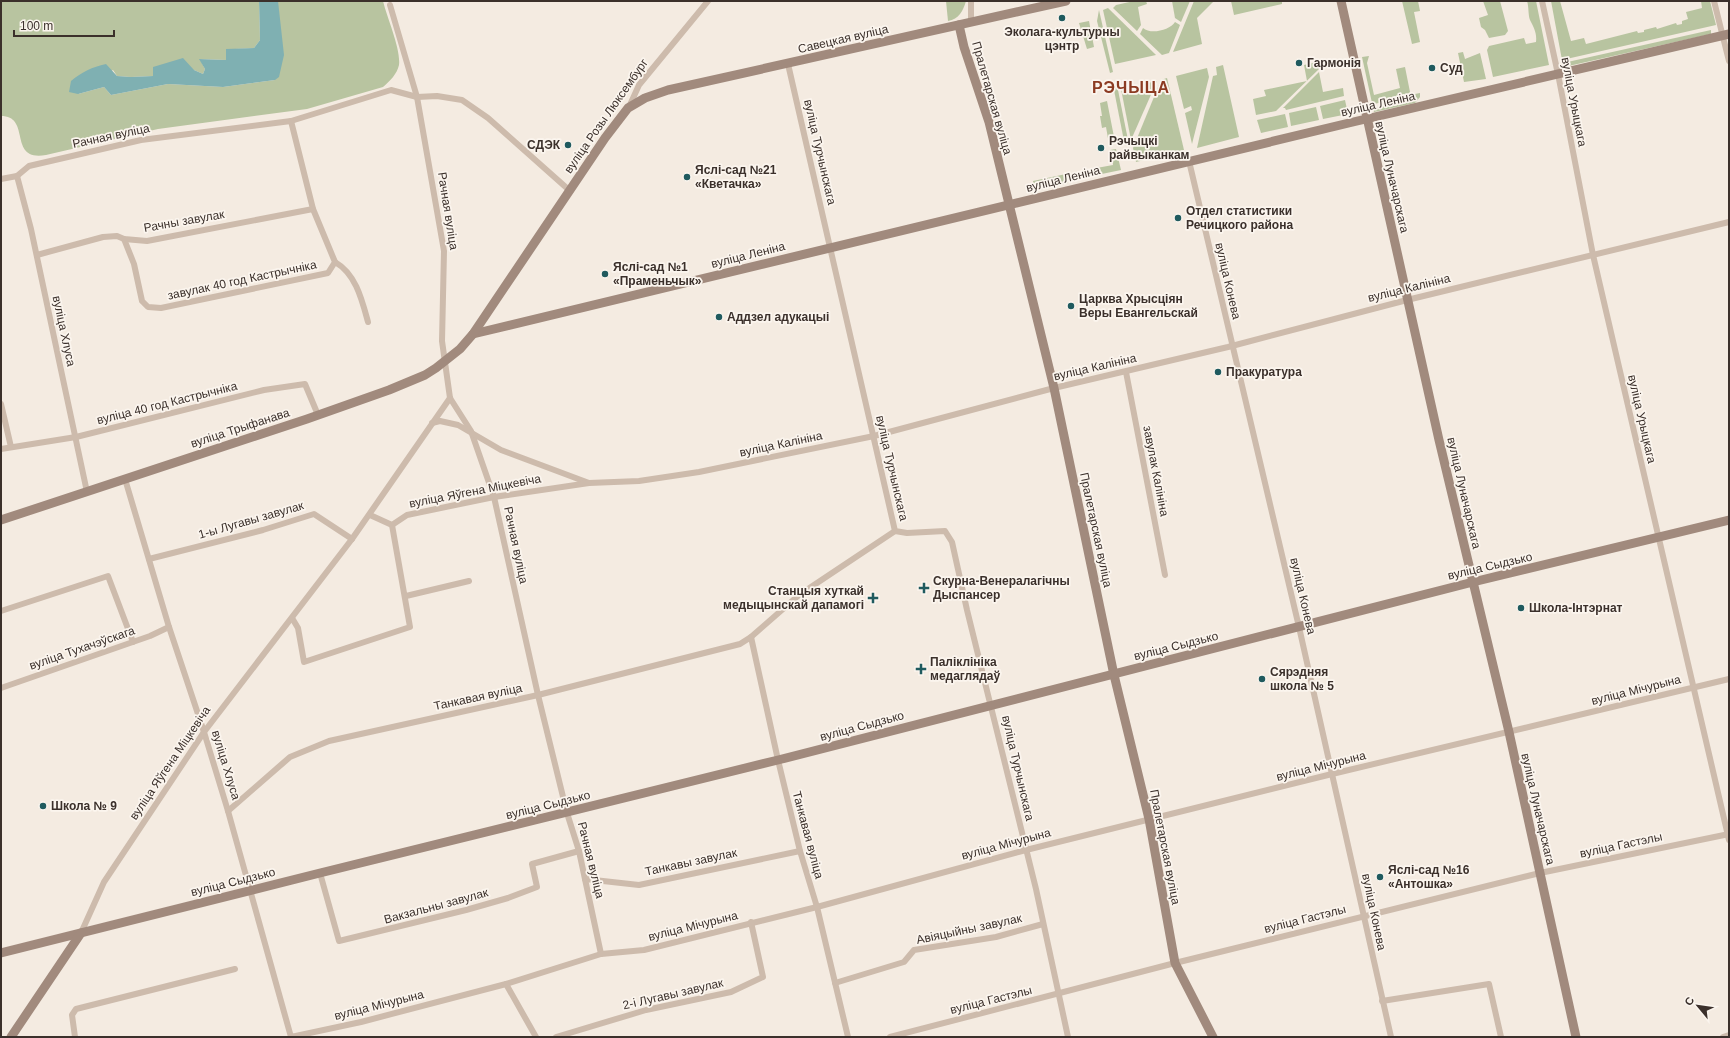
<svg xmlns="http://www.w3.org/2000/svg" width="1730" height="1038" viewBox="0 0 1730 1038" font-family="Helvetica,sans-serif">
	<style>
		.green { fill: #b8c4a0 }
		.water { fill: #7fb0b2 }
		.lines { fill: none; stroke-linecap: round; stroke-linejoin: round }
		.street { stroke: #cdbbac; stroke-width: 6 }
		.secondary { stroke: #a18a7d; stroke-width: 9 }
		.poi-dot { fill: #1f5a5e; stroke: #fbf5ee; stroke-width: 1.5 }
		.labels { text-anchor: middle; stroke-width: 3.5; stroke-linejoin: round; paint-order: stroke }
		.poi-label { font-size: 12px; font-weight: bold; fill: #3b302b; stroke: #fbf5ee; text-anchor: start }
		.street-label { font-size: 12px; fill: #3b302b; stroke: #fbf5ee }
		.district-label { font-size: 16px; font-weight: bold; letter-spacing: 1px; fill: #8c3b22; stroke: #fbf5ee }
	</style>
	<rect width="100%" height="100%" fill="#f4ebe1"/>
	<g class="green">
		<path d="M 1,1 L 259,1 L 260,40 L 254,48 L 235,49 L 226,60 L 200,59 L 205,69 L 203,74 L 194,70 L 153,67 L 153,76 L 131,77 L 117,76 L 113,70 L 78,94 L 104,87 L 111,95 L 168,84 L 223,87 L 275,80 L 278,1 L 383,1 C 387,18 401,49 399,65 C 397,74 390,81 383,87 L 307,109 L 158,129 L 46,155 C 7,162 32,116 1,116 Z"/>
		<path d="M 946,1 L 966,1 C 963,11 959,19 948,21 Z"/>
		<polygon points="1134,1 1146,1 1147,4 1138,7 1141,25 1137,31 1113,8 1116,5"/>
		<polygon points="1172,1 1190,1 1181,22 1175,18"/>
		<polygon points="1194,1 1213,2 1197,18 1202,44 1173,52"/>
		<polygon points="1231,1 1282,1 1282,4 1234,15"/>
		<polygon points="1402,1 1418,1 1420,11 1414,12 1420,42 1412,44"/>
		<polygon points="1483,1 1500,1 1508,31 1505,35 1489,38 1485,30 1481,27 1479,18 1488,15"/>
		<path d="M 1527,1 L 1536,1 L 1549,65 L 1493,77 L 1487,50 L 1489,46 L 1524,38 L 1526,44 L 1536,42 C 1537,33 1534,28 1530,20 C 1528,15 1529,7 1527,1 Z"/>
		<polygon points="1551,1 1560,1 1571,41 1584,38 1586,44 1637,31 1638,33 1644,32 1644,30 1656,27 1657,29 1676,23 1677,25 1682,24 1682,21 1688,19 1686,12 1702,8 1701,1 1710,1 1716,25 1562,60"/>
		<polygon points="1108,8 1156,55 1115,64 1103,10"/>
		<polygon points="1099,10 1113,72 1110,73 1097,21"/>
		<polygon points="1089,21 1094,47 1087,49 1079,23"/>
		<path d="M 1175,22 L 1180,25 L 1169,53 L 1162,55 L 1140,34 L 1143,28 C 1151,35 1170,30 1175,22 Z"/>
		<polygon points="1711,30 1711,34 1564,67 1563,63"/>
		<polygon points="1463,52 1465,59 1480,53 1486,79 1464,82 1458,53"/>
		<polygon points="1369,56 1367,63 1374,95 1400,88 1396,69 1405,67 1410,92 1408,96 1374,104 1372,103 1362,57"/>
		<polygon points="1317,62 1319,69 1276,111 1256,115 1253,99 1266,96 1264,90 1307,81 1304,65"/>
		<polygon points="1223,65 1239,137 1197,148 1213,76 1217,75 1216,67"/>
		<polygon points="1207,68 1209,77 1192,144 1185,113 1192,110 1191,106 1184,109 1176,76"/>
		<polygon points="1319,72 1323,92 1343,88 1344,96 1286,110 1285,108 1283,108"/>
		<polygon points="1167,78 1184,150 1136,162 1133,148 1161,80"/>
		<polygon points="1157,81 1131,140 1121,89"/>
		<polygon points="1113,85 1117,85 1128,140 1124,141"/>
		<polygon points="1420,93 1420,97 1415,103 1374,112 1373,108 1410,99 1415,94"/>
		<polygon points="1345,100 1348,114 1323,119 1320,106"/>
		<polygon points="1107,101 1115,142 1109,144 1106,127 1102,128 1100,116 1102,116 1100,103"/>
		<polygon points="1316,107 1319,120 1291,126 1289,113"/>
		<polygon points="1285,114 1288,127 1261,133 1257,120"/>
		<polygon points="1116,149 1121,170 1092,176 1091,169 1113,165 1110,150"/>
		<polygon points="1066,174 1068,183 1039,190 1033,186 1033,181"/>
	</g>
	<path class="water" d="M 259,1 L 278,1 L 284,55 L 279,77 L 275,80 L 223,87 L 168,84 L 111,95 L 104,87 L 78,94 L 69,92 L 71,81 C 82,72 92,67 106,64 L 117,76 L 131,77 L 153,76 L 153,67 L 183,58 L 194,70 L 203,74 L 205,69 L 199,59 L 226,60 L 226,49 L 254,48 L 260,40 Z"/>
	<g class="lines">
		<g class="street">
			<polyline points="1542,1 1558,74 1593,255 1729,840"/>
			<polyline points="1714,1 1729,61"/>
			<polyline points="390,5 417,97 444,251 442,341 450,398 471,431 494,497 538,695 567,813 579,851 601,954"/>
			<polyline points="971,22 971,1"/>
			<polyline points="788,64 895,531 907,533 945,531 952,542 967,610 1036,889 1068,1037"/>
			<polyline points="629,107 639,85 708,1"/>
			<polyline points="1189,161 1299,627 1391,1037"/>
			<polyline points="17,176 31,229 87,492"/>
			<polyline points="1,179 17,176 29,166 141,140 291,121 391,90 417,97 437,96 462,100 488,118 569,190"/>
			<polyline points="124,239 134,264 142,301 148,307 161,308 328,273 335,262 313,209 291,121"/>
			<polyline points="37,255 103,237 117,236 124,239 147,241 313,209"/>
			<path d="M 335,262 C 356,274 362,300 368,322"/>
			<polyline points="1126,372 1165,575"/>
			<polyline points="1,404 11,447"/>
			<polyline points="432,423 440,421 458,425 501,450 589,483 639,481 699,472 874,436 1054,388 1228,347 1407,300 1729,222"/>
			<polyline points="1,449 76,437 264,390 305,384 318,415"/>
			<polyline points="125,479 169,627 204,732 228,811 291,1037 361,1022 506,984 601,954 644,950 817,907 1026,850 1332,774 1729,679"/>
			<polyline points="370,515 392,525 407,515 494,497 589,483"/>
			<polyline points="149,559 263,530 314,514 352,539"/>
			<polyline points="406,596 469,581"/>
			<polyline points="1,611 108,576 133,642"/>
			<polyline points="292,618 298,628 304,662 410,627 392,525"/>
			<polyline points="751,637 778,760 800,851 817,907 848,1037"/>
			<polyline points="1,688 150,636 169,627"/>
			<polyline points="228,811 290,757 329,741 538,695 740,644 751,637 799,595 895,531"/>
			<polyline points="320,873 339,941 466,910 508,898 537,887 532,864 579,851"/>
			<polyline points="585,879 639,885 800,851"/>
			<polyline points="81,933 104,882 204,732 352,539 450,398"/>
			<polyline points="835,983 904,962 914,950 996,937 1043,924"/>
			<polyline points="506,984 536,1037"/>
			<polyline points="1382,1001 1489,984 1501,1037"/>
			<polyline points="75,1037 72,1015 76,1009 235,969"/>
			<polyline points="556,1037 646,1010 731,992 763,977 751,922"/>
			<polyline points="890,1037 1175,963 1540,873 1729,834"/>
			<polyline points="1723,1037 1729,1035"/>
		</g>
		<g class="secondary">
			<polyline points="1341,1 1439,440 1509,732 1576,1037"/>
			<polyline points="959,25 964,47 989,122 1054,388 1114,675 1149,819 1175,963 1213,1037"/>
			<polyline points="473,334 1353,122 1729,34"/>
			<polyline points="1,520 307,419 389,390 425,375 436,368 460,349 473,334 605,138 628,108 645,98 668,90 1066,1"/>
			<polyline points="1,953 320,873 778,760 1473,582 1729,520"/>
			<polyline points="11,1037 81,933"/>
		</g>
	</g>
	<g class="poi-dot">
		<circle cx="1062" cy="18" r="4"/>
		<circle cx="1299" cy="63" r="4"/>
		<circle cx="1432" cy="68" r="4"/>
		<circle cx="568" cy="145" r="4"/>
		<circle cx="1101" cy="148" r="4"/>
		<circle cx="687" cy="177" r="4"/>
		<circle cx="1178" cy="218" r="4"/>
		<circle cx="605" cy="274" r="4"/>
		<circle cx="1071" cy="306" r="4"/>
		<circle cx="719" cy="317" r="4"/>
		<circle cx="1218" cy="372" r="4"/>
		<path d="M922 582h4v4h4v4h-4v4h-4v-4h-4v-4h4z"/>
		<path d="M871 592h4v4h4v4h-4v4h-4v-4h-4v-4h4z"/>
		<circle cx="1521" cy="608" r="4"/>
		<path d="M919 663h4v4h4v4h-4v4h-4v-4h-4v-4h4z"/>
		<circle cx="1262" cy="679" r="4"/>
		<circle cx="43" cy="806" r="4"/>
		<circle cx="1380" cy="877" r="4"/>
	</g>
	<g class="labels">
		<g class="poi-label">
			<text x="1062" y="36" text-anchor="middle">Эколага-культурны<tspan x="1062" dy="14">цэнтр</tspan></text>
			<text x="1307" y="67">Гармонія</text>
			<text x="1440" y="72">Суд</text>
			<text x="1109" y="145">Рэчыцкі<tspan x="1109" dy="14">райвыканкам</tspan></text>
			<text x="560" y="149" text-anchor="end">СДЭК</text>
			<text x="695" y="174">Яслі-сад №21<tspan x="695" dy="14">«Кветачка»</tspan></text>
			<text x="1186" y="215">Отдел статистики<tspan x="1186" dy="14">Речицкого района</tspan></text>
			<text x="613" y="271">Яслі-сад №1<tspan x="613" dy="14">«Праменьчык»</tspan></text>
			<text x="1079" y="303">Царква Хрысціян<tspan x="1079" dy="14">Веры Евангельскай</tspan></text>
			<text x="727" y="321">Аддзел адукацыі</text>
			<text x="1226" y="376">Пракуратура</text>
			<text x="933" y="585">Скурна-Венералагічны<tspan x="933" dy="14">Дыспансер</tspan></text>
			<text x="864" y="595" text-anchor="end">Станцыя хуткай<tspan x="864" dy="14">медыцынскай дапамогі</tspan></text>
			<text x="1529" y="612">Школа-Інтэрнат</text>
			<text x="930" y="666">Паліклініка<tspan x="930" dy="14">медаглядаў</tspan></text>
			<text x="1270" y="676">Сярэдняя<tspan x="1270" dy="14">школа № 5</tspan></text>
			<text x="51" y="810">Школа № 9</text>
			<text x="1388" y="874">Яслі-сад №16<tspan x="1388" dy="14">«Антошка»</tspan></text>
		</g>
		<g class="street-label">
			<text transform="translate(843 39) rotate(-13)" y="4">Савецкая вуліца</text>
			<text transform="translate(992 98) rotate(74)" y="4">Пралетарская вуліца</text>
			<text transform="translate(1574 102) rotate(79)" y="4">вуліца Урыцкага</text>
			<text transform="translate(1378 104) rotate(-13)" y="4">вуліца Леніна</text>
			<text transform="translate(606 116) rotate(-55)" y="4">вуліца Розы Люксембург</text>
			<text transform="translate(111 136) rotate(-12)" y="4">Рачная вуліца</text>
			<text transform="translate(820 152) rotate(77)" y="4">вуліца Турчынскага</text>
			<text transform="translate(1392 177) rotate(77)" y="4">вуліца Луначарскага</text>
			<text transform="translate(1063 179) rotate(-14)" y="4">вуліца Леніна</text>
			<text transform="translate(448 211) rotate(81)" y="4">Рачная вуліца</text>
			<text transform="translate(184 221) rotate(-10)" y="4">Рачны завулак</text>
			<text transform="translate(748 255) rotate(-14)" y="4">вуліца Леніна</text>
			<text transform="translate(242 280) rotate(-12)" y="4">завулак 40 год Кастрычніка</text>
			<text transform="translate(1228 281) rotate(77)" y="4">вуліца Конева</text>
			<text transform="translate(1409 288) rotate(-14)" y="4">вуліца Калініна</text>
			<text transform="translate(64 331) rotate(78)" y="4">вуліца Хлуса</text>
			<text transform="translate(1095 367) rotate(-13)" y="4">вуліца Калініна</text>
			<text transform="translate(167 403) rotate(-14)" y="4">вуліца 40 год Кастрычніка</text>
			<text transform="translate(1642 419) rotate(77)" y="4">вуліца Урыцкага</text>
			<text transform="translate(240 428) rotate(-18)" y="4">вуліца Трыфанава</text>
			<text transform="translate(781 444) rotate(-12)" y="4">вуліца Калініна</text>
			<text transform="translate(892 468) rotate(77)" y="4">вуліца Турчынскага</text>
			<text transform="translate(1156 471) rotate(79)" y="4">завулак Калініна</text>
			<text transform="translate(475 491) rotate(-11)" y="4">вуліца Яўгена Міцкевіча</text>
			<text transform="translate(1464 493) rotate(77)" y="4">вуліца Луначарскага</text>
			<text transform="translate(251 520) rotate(-16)" y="4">1-ы Лугавы завулак</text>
			<text transform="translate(1096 530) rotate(78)" y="4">Пралетарская вуліца</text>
			<text transform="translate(516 545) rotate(78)" y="4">Рачная вуліца</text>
			<text transform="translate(1490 566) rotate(-13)" y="4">вуліца Сыдзько</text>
			<text transform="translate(1303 596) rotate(77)" y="4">вуліца Конева</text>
			<text transform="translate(1176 646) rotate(-14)" y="4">вуліца Сыдзько</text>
			<text transform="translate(82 648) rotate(-19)" y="4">вуліца Тухачэўскага</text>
			<text transform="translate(1636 690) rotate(-14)" y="4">вуліца Мічурына</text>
			<text transform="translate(478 697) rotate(-12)" y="4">Танкавая вуліца</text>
			<text transform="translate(862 726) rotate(-15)" y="4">вуліца Сыдзько</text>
			<text transform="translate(170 763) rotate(-56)" y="4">вуліца Яўгена Міцкевіча</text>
			<text transform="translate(226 765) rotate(73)" y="4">вуліца Хлуса</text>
			<text transform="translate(1321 766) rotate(-14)" y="4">вуліца Мічурына</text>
			<text transform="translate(1018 768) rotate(77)" y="4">вуліца Турчынскага</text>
			<text transform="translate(548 805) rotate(-14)" y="4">вуліца Сыдзько</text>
			<text transform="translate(1538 809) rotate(77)" y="4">вуліца Луначарскага</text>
			<text transform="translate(808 835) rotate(75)" y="4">Танкавая вуліца</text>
			<text transform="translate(1006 844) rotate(-15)" y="4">вуліца Мічурына</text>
			<text transform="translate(1621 845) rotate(-12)" y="4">вуліца Гастэлы</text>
			<text transform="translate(1165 847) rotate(79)" y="4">Пралетарская вуліца</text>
			<text transform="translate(591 860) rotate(76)" y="4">Рачная вуліца</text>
			<text transform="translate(691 862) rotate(-12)" y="4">Танкавы завулак</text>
			<text transform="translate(233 882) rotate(-14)" y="4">вуліца Сыдзько</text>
			<text transform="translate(436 906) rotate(-15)" y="4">Вакзальны завулак</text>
			<text transform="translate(1374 912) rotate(78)" y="4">вуліца Конева</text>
			<text transform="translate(1305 919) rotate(-14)" y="4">вуліца Гастэлы</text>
			<text transform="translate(693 926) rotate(-14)" y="4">вуліца Мічурына</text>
			<text transform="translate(969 929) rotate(-12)" y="4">Авіяцыйны завулак</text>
			<text transform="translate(673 994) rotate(-13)" y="4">2-і Лугавы завулак</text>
			<text transform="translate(991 1000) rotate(-14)" y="4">вуліца Гастэлы</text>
			<text transform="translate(379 1005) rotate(-14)" y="4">вуліца Мічурына</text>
		</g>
		<g class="district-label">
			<text x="1131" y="93">РЭЧЫЦА</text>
		</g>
	</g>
	<rect width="1730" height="1038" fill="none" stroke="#3b302b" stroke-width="4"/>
	<g transform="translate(1698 1006) rotate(299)" stroke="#fbf5ee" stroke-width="3" paint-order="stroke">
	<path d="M0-3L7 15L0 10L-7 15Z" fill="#3b302b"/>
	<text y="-6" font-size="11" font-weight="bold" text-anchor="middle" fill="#3b302b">С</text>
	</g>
	<path d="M14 30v6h100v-6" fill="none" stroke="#3b302b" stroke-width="2"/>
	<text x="20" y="30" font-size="12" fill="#3b302b" stroke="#fbf5ee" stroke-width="3" paint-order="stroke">100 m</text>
</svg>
